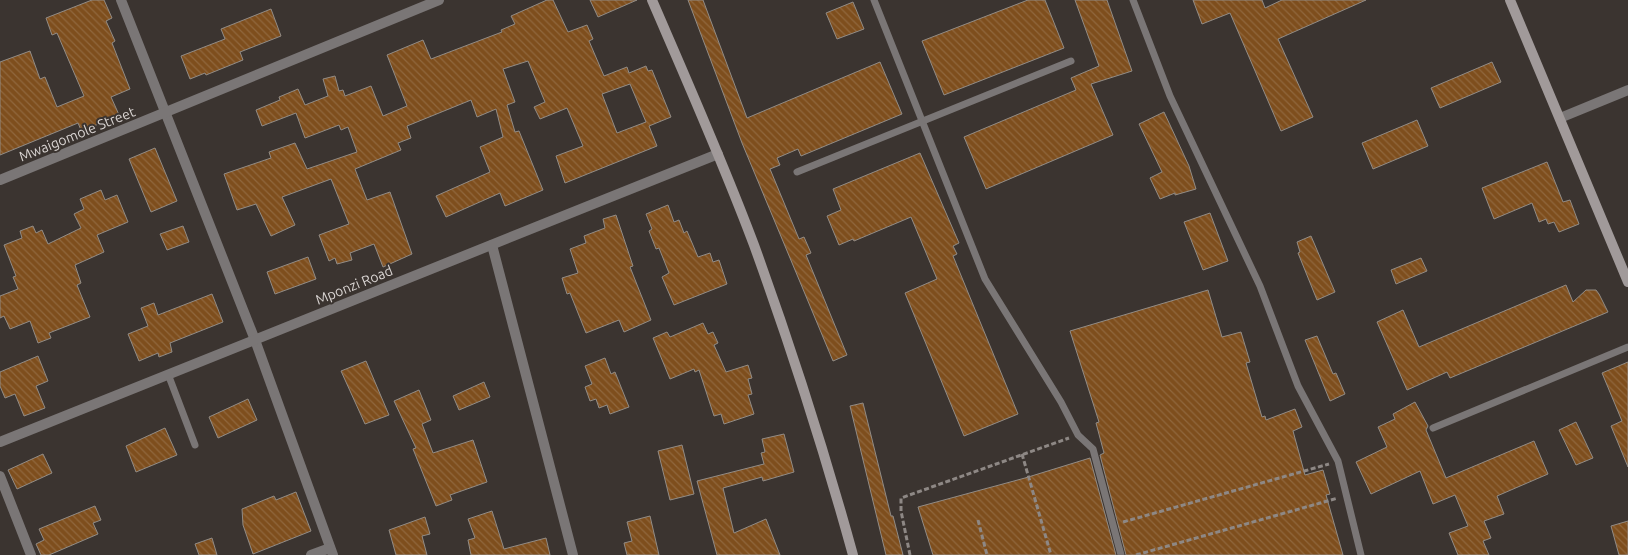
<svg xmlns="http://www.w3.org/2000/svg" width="1628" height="555" viewBox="0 0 1628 555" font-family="Ubuntu,sans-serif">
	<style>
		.building { fill: url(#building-back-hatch); stroke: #928c86; fill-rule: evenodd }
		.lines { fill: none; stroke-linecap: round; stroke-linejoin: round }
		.path { stroke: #8e8885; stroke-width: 3; stroke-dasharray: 5 2.5; stroke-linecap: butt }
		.lane { stroke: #7a7676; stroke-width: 7 }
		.street { stroke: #7a7676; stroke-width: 10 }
		.secondary { stroke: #a19a9a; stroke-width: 10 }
		.labels { text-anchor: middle; stroke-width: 4; stroke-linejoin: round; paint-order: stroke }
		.street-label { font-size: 14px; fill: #dad5d3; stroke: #3b3430 }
	</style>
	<defs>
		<pattern id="building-back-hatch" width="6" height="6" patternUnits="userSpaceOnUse" patternTransform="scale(1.25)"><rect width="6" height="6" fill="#7e4e1d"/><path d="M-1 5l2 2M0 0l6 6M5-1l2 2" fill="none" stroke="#90673d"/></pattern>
	</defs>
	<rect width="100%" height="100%" fill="#3b3430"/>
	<g class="building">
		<polygon points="92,0 104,0 112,18 106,21 115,41 112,43 130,89 111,97 120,117 81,130 78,123 0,155 0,62 30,51 40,79 45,77 57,107 84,96 57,33 52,35 46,18"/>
		<path d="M 547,0 L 553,0 L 568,32 L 587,25 L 593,39 L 589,41 L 604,76 L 627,67 L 629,73 L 646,66 L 648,71 L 652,70 L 671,117 L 649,126 L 657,146 L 565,183 L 556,156 L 583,146 L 567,108 L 540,119 L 534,107 L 545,102 L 528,61 L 503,69 L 515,102 L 507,105 L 515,132 L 519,131 L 543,190 L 505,206 L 500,193 L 446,217 L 436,196 L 490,172 L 480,147 L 503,137 L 496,109 L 477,117 L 471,100 L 407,126 L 411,138 L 398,143 L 401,150 L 355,169 L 367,200 L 390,192 L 412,254 L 383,267 L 374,244 L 350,253 L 352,260 L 337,264 L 335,258 L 329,261 L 319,235 L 349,224 L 331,179 L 282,197 L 295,225 L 271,236 L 256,204 L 237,210 L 224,174 L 271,158 L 269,152 L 295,143 L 307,169 L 357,152 L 348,127 L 341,130 L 339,125 L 305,138 L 296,113 L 262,126 L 256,110 L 280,100 L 279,97 L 298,89 L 305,105 L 328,96 L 323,79 L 335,76 L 339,91 L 343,90 L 345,96 L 371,86 L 383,116 L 407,106 L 387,55 L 423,40 L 431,59 L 502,32 L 501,30 L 515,24 L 511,16 ZM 630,84 L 646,122 L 617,133 L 602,94 Z"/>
		<polygon points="590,0 637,0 598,17"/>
		<polygon points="688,0 703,0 747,118 880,62 902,114 801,156 798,149 777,158 780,165 770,169 799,239 804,237 811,253 806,255 847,355 833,361 742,143"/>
		<polygon points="1028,0 1045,0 1064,48 944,95 922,41"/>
		<polygon points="1075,0 1107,0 1132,71 1091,84 1113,135 986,189 964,137 1076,90 1071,78 1099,66"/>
		<polygon points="1193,0 1262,0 1265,8 1282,0 1366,0 1278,39 1313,117 1281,131 1230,13 1202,24"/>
		<polygon points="853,2 864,29 837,39 826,13"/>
		<polygon points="271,9 281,36 240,52 243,60 206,75 205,73 190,79 181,56 225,39 221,29"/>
		<polygon points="1492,62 1501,82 1440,108 1431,88"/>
		<polygon points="1164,112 1189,166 1196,189 1175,195 1175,193 1160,199 1150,178 1162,172 1139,124"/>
		<polygon points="1417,120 1428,146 1373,169 1362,143"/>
		<polygon points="155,148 177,201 151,212 129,159"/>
		<polygon points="920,153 959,243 953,246 957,254 953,256 1018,414 964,436 905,293 937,279 911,217 854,241 853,239 839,245 827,216 841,210 833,189"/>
		<polygon points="1547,162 1563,202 1570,200 1579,224 1559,232 1554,222 1548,224 1546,219 1539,222 1532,203 1494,219 1482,188"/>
		<polygon points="101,190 105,200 117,195 128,222 97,235 104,252 75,265 81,283 77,285 90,317 49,333 51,338 38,343 30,321 10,329 4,316 0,318 0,296 18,289 13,277 16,276 4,245 22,238 20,231 33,226 36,233 42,230 48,244 81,228 74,214 84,209 80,199"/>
		<polygon points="668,205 674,222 679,220 684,233 687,231 698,257 710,253 713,262 719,260 727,284 674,305 662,277 669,273 659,248 656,249 649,231 652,229 646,214"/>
		<polygon points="1210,213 1228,261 1203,270 1184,222"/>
		<polygon points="616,215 633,266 630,267 651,320 624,332 619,320 586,333 570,293 567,294 562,278 578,273 570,249 586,243 584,236 605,228 603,219"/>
		<polygon points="183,226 189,242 167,250 160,234"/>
		<polygon points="1311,236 1335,292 1317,300 1298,253 1300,252 1297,242"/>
		<polygon points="308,257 316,279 275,294 267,272"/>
		<polygon points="1421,258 1427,271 1396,284 1391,270"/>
		<polygon points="1566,285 1573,302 1586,290 1596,290 1599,294 1608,312 1450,378 1447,372 1407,390 1377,322 1403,310 1419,347"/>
		<polygon points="1208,290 1222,337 1241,332 1250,362 1246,363 1262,417 1265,416 1266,420 1295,409 1302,427 1293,431 1305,475 1323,470 1330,494 1326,495 1343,555 1126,555 1100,455 1104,453 1096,423 1099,422 1070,331"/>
		<polygon points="212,294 223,322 170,343 172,352 159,357 158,353 139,361 128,334 148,326 141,308 154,303 158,315"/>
		<polygon points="703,323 708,334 713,332 718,343 714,345 726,372 748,365 752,378 748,379 752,394 748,395 754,414 724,424 721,414 714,416 699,370 695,372 694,369 670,379 653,338 667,332 670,337"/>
		<polygon points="1317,336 1333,374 1336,373 1345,394 1330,401 1305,340"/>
		<polygon points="38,356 48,381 36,386 45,408 24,416 15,394 5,398 0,386 0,372"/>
		<polygon points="605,358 611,374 615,372 629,407 610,414 607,405 599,408 596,399 590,401 585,387 592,384 585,366"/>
		<polygon points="366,361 389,415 365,424 341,371"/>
		<polygon points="1628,362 1628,467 1611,426 1622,421 1602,373"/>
		<polygon points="484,382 490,397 459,410 453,396"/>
		<polygon points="419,390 431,420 422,424 433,453 473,440 487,482 450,495 452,500 436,506 413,449 416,448 394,401"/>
		<polygon points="248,399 257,420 218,438 209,417"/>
		<polygon points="1415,402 1428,426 1426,430 1446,478 1534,441 1548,474 1497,496 1504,514 1484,521 1491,538 1483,541 1489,555 1458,555 1449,533 1468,526 1455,495 1433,504 1420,471 1371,494 1356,462 1387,447 1378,427 1395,419 1393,414"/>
		<polygon points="863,403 891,516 893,516 903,555 886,555 850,406"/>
		<polygon points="1576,422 1593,458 1576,465 1559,430"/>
		<polygon points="165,428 177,455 136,472 126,446"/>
		<polygon points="784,434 794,472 763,481 762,477 723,488 734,533 766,519 780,555 717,555 697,481 764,464 761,453 765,452 762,439"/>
		<polygon points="682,445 694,494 670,500 658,451"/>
		<polygon points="43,454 52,473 17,489 8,470"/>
		<polygon points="1090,458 1116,555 933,555 918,507 1025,478"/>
		<polygon points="296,492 311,531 253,554 243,525 242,509 274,496 276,500"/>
		<polygon points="95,506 101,520 93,523 98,534 49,555 41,555 36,544 44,540 39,529"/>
		<polygon points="492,511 504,549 546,538 550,555 471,555 468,540 475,538 468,519"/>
		<polygon points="650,516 659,555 627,555 624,543 632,541 627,522"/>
		<polygon points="425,517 430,534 422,536 427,555 396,555 389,530"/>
		<polygon points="1628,521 1628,555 1619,555 1611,526"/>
		<polygon points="212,538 217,555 199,555 195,544"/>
	</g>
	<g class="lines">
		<g class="path">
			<polyline points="1022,454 1051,555"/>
			<polyline points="978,520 987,555"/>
			<polyline points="1123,522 1329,464"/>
			<polyline points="910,555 901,511 901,498 1069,438"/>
			<polyline points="1136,555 1338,498"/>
		</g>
		<g class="lane">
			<polyline points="874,0 985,279 1061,402 1078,435 1093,449 1121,555"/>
			<polyline points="1133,0 1170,96 1260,286 1298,386 1338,461 1361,555"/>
			<polyline points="797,172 1071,61"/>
			<polyline points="168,374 195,445"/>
			<polyline points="1433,428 1628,347"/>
		</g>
		<g class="street">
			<polyline points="121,0 255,340 333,555"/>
			<polyline points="1560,118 1628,90"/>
			<polyline points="0,180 439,0"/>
			<polyline points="492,245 573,555"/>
			<polyline points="0,442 718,154"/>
			<polyline points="0,476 31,555"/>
			<polyline points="311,555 330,548"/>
		</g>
		<g class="secondary">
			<path d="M 652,0 C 687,81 723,162 754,245 C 791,347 824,450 853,555"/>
			<polyline points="1510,0 1628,282"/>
		</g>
	</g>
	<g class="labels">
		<g class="street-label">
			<text transform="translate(77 134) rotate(-22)" y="5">Mwaigomole Street</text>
			<text transform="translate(354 285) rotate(-22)" y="5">Mponzi Road</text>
		</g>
	</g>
</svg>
